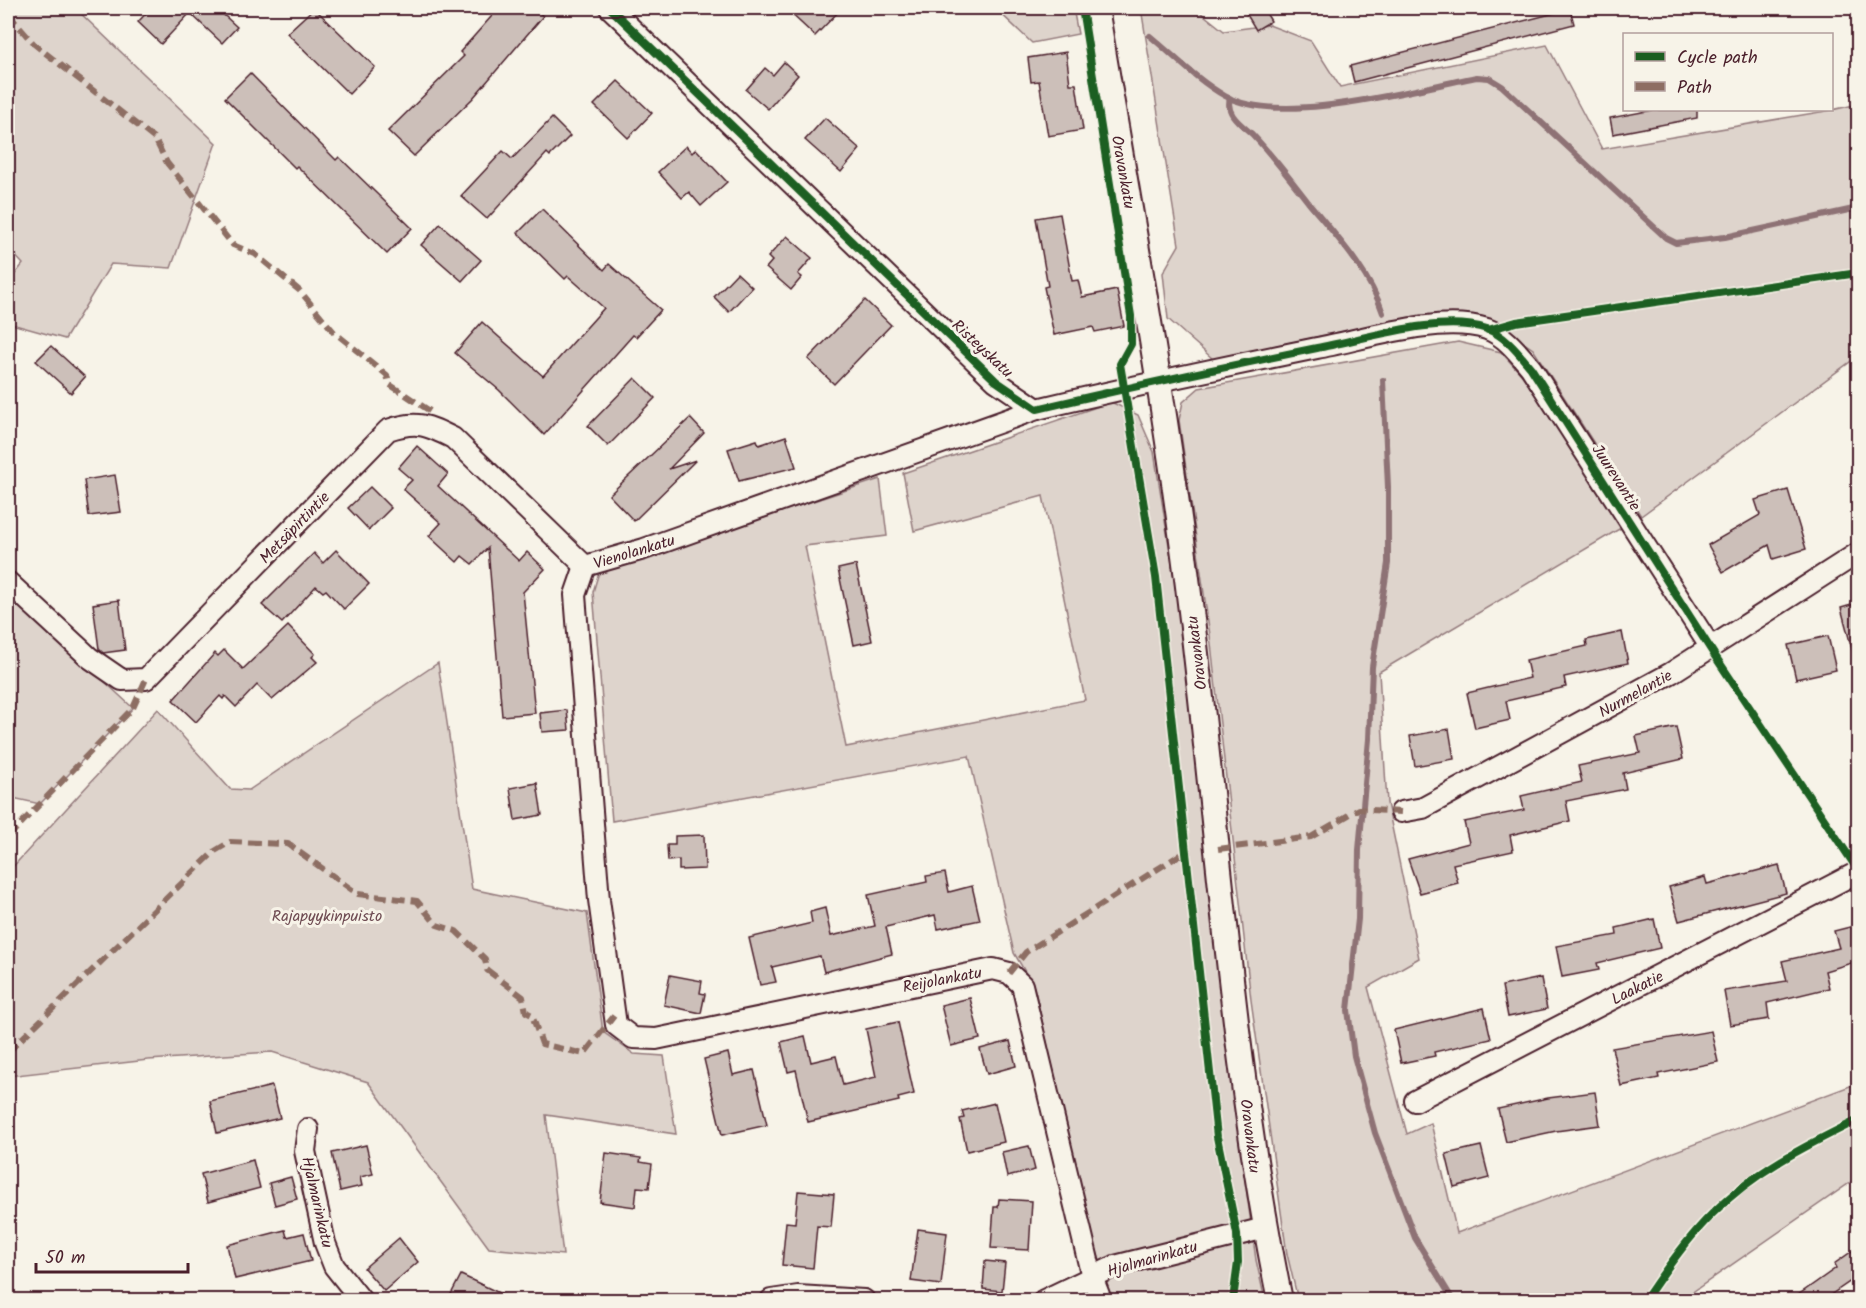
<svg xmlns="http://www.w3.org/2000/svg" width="1866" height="1308" viewBox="0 0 1866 1308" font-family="Kalam,sans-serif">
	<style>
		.green { fill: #ded4cc; stroke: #947a7c; stroke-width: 1.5 }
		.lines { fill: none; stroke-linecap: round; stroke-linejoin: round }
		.stream { stroke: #8e7275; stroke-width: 6 }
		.building { fill: #ccbfb9; stroke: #4a1f2b; stroke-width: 1.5 }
		.minor-casing { stroke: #4a1f2b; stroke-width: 24 }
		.tertiary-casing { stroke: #4a1f2b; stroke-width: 28 }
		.minor { stroke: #f7f3e8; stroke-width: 20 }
		.tertiary { stroke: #f7f3e8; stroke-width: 24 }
		.quiet { stroke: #8d6e63; stroke-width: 6; stroke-dasharray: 12 6; stroke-linecap: butt }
		.cycleway-casing { stroke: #f7f3e8; stroke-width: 11 }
		.cycleway { stroke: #1b5e20; stroke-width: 8 }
		.labels { text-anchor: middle; stroke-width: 6; stroke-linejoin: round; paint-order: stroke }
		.street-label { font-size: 16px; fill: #4a1f2b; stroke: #f7f3e8 }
		.park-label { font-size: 16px; fill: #6f4c53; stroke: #f7f3e8 }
	</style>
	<rect width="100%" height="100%" fill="#f7f3e8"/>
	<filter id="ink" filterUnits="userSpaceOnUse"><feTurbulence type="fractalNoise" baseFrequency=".0167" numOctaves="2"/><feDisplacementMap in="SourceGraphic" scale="12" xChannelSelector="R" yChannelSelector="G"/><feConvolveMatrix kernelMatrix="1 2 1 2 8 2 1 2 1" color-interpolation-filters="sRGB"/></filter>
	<g filter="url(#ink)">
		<g class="green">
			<polygon points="8,8 75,8 216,143 171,268 111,264 65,339 8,323 8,283 23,264 8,248"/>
			<polygon points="995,8 1073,8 1078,34 1032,43"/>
			<polygon points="1182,8 1195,8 1224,31 1269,25 1311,41 1340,87 1547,45 1602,149 1832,110 1854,105 1858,99 1858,356 1641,516 1533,349 1492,321 1420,315 1213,359 1168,319 1163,273 1179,245 1142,14"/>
			<polygon points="1458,342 1501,352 1521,374 1626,525 1379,672 1387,803 1419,958 1368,987 1407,1134 1431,1123 1457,1233 1858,1083 1858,1177 1681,1300 1298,1300 1287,1254 1251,1000 1210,635 1179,420 1183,402 1199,388"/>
			<polygon points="1111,402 1138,415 1154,452 1175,583 1196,759 1221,1004 1256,1260 1265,1300 1112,1300 1092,1235 1034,987 1014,953 969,756 612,821 593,592 599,572 880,479 887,536 805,546 846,747 1085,700 1043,496 914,531 903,473"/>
			<polygon points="8,592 133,708 40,804 8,797"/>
			<polygon points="438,663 472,889 587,913 603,1032 634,1054 664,1056 676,1134 546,1115 563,1255 489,1248 368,1082 272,1052 148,1060 8,1076 8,872 158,709 230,789 249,790"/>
		</g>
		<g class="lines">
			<g class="stream">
				<path d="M 1150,36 C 1174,56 1198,81 1225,96 C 1282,127 1414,89 1477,77 L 1489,78 L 1502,86 L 1666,238 L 1676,243 L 1725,237 L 1858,208"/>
				<path d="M 1230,98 C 1225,114 1241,124 1252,134 C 1272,155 1290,179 1308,202 C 1336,236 1369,271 1383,313"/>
				<polyline points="1383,380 1388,487 1388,563 1372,667 1369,739 1359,850 1358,919 1348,1010 1354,1056 1375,1133 1415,1238 1453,1300"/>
			</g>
		</g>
		<g class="building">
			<polygon points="151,8 216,8 237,27 222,43 190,13 161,44 138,22"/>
			<polygon points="314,8 375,67 349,94 287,33"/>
			<polygon points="499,8 534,8 543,16 473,98 414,156 388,131 464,56 460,52"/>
			<polygon points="785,8 842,8 815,36"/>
			<polygon points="1243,8 1263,8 1271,21 1256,30"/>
			<polygon points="1570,9 1574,24 1354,82 1350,66"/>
			<polygon points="1066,52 1070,84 1076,84 1083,130 1048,136 1039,81 1031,82 1028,58"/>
			<polygon points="784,62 798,75 768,109 746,90 765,68 773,75"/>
			<polygon points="250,73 336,160 339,157 412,228 387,254 297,166 295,168 225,98"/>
			<polygon points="618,81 652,113 628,138 594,105"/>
			<polygon points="1653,110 1697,110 1697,118 1613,134 1610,118"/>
			<polygon points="552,118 570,136 550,156 547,153 487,219 461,196 503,151 512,159"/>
			<polygon points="825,118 860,149 841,172 805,140"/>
			<polygon points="686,146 692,153 696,149 727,182 701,206 689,192 682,198 658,172"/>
			<polygon points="542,209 604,270 609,264 661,310 636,337 633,335 544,435 499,390 455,353 482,322 543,376 604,308 568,276 565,279 518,233"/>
			<polygon points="1060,214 1072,281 1078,280 1082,297 1117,290 1124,326 1095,332 1093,327 1054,335 1044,287 1048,286 1036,218"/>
			<polygon points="440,224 481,260 462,281 421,245"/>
			<polygon points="787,236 812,258 798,274 802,277 791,290 766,268 772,261 768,257"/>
			<polygon points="737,273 752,287 729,312 714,297"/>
			<polygon points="865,300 891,325 834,384 808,359"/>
			<polygon points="51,346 85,377 71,393 36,361"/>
			<polygon points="635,378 655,398 608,446 588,426"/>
			<polygon points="690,418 704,433 669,469 696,460 634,521 609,495"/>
			<polygon points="786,436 796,467 739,481 728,449 757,440 759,445"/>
			<polygon points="417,446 448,474 438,486 519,561 527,552 545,569 523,592 535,713 502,716 488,548 472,564 462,556 457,562 429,536 441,523 403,489 412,480 398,468"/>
			<polygon points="115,475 121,512 89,516 84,480"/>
			<polygon points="370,487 391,508 369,530 348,508"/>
			<polygon points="1788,490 1806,549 1773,559 1769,545 1723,572 1708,545 1760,515 1755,500"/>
			<polygon points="336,550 369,584 344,609 326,590 323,592 316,586 282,623 262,605 314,553 323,563"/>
			<polygon points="856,565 872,641 854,645 838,569"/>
			<polygon points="119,600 125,650 103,653 99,649 93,604"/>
			<polygon points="1858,603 1858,652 1853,653 1841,608"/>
			<polygon points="288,626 315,654 312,657 317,662 272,700 257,685 236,707 225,696 223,699 220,696 196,722 173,700 215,653 218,656 224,650 243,669"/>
			<polygon points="1622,632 1628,663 1564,677 1566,687 1506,701 1510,720 1475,728 1467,693 1530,678 1526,660 1587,646 1586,640"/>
			<polygon points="1828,636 1836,670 1796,679 1788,645"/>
			<polygon points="567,710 569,730 542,732 540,713"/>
			<polygon points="1676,727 1683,759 1623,773 1626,789 1566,801 1570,821 1510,835 1513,851 1453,864 1458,883 1420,893 1408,859 1469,843 1464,822 1524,810 1521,796 1582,782 1578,766 1640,753 1636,736"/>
			<polygon points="1449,729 1454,759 1415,766 1410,736"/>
			<polygon points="537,783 542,815 515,820 510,788"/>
			<polygon points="704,835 705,869 679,870 679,860 668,861 667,845 675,845 675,836"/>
			<polygon points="1779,865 1786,893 1679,921 1669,887 1705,877 1707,884"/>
			<polygon points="945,873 949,892 972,886 980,920 938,929 935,915 886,927 892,954 824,972 820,956 772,967 776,982 760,985 749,938 812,923 810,912 825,908 831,936 875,926 868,895 927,882 926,876"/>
			<polygon points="1654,919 1660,948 1597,963 1599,970 1562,977 1556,946 1617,935 1616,928"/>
			<polygon points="1858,925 1858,961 1825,971 1829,988 1767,1003 1769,1019 1730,1025 1724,991 1787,981 1782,961 1839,948 1834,931"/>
			<polygon points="670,975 702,981 700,993 705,994 701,1013 664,1005"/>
			<polygon points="1541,978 1547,1009 1508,1017 1502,986"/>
			<polygon points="970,998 980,1039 951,1046 941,1005"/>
			<polygon points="1484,1008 1491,1039 1434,1052 1435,1056 1401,1063 1394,1030"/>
			<polygon points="898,1022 914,1094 898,1098 899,1101 808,1122 796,1070 788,1072 781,1042 805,1036 811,1062 836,1056 843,1085 876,1077 866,1029"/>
			<polygon points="1711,1031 1718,1062 1658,1074 1659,1078 1621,1086 1612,1048"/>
			<polygon points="1010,1041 1016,1066 987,1074 980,1049"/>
			<polygon points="728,1053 733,1075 754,1070 767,1125 722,1135 704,1059"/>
			<polygon points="272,1086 280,1118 217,1133 210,1101"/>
			<polygon points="1595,1092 1600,1125 1556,1131 1506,1142 1498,1109 1548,1098"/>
			<polygon points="995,1103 1004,1142 967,1151 960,1119 964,1118 962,1111"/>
			<polygon points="366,1145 373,1174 360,1177 362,1186 340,1191 332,1153"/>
			<polygon points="1029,1146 1035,1170 1007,1177 1002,1152"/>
			<polygon points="1481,1146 1489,1178 1454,1187 1446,1154"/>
			<polygon points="606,1153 641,1158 640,1162 652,1164 649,1188 637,1187 635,1207 600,1202"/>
			<polygon points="253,1160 260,1188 208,1202 201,1174"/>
			<polygon points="291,1177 297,1199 275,1205 269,1183"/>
			<polygon points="798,1191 834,1194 831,1227 817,1226 813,1268 782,1265 786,1222 795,1223"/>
			<polygon points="999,1199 1032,1201 1029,1250 991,1248 994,1207 998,1207"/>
			<polygon points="918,1229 947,1233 941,1285 911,1281"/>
			<polygon points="285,1230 287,1237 304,1233 311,1261 235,1279 227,1245"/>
			<polygon points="399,1238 418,1262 384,1291 364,1268"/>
			<polygon points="1858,1247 1858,1276 1823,1300 1791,1300 1836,1268 1834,1264"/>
			<polygon points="985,1261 1005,1263 1002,1291 983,1289"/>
			<polygon points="461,1275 514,1300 448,1300"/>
		</g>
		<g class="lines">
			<g class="minor-casing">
				<g id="minor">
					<path d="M 610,8 L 996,381 L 1037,409 C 1130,387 1224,367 1317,348 C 1365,339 1440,314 1487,329 C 1506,336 1519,354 1531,368 L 1711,648"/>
					<polyline points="585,566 575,595 599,900 616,1025 633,1038 656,1039 993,969 1009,973 1022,985 1092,1277 1101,1300"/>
					<polyline points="585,566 644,549 1037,409"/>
					<path d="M 8,582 L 90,658 L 122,680 L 146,679 L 388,430 C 417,420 427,425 453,438 L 585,566"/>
					<polyline points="1401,812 1423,808 1671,673 1858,553"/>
					<polyline points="1415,1101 1858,872"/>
					<polyline points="308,1129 305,1151 325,1243 334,1266 361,1300"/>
					<polyline points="771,1300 798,1296 864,1300"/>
					<polyline points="1044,1300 1115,1266 1265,1228"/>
				</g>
			</g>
			<g class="tertiary-casing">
				<path id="tertiary" d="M 1096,8 C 1129,208 1167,409 1191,611 C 1219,841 1233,1073 1280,1300"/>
			</g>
			<use href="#minor" class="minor"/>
			<use href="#tertiary" class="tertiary"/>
			<g class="quiet">
				<polyline points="8,14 34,44 155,139 167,163 233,245 255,254 300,291 334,332 387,375 389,384 430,411"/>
				<polyline points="8,837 133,708 146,679"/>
				<polyline points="1218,849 1311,837 1359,809 1401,812"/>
				<polyline points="1009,973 1026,952 1186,851"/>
				<polyline points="8,1052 215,851 230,842 288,844 358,894 417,901 437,925 456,931 485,959 487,970 523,997 526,1012 532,1015 542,1044 584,1054 614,1016"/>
			</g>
			<g class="cycleway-casing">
				<g id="cycleway">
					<path d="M 610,8 L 996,381 L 1037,409 C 1130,387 1224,367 1317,348 C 1365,339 1440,314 1487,329 C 1506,336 1519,354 1531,368 L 1715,656 L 1858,870"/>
					<polyline points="1082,8 1131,316 1131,344 1120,364 1156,577 1217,1137 1237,1234 1238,1262 1233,1300"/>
					<polyline points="1488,330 1516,322 1858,273"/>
					<path d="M 1645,1300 C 1665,1270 1686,1240 1712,1214 C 1753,1172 1807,1145 1858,1120"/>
				</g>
			</g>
			<use href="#cycleway" class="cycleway"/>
		</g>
	</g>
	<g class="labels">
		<g class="street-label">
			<text transform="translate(1124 172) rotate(80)" y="6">Oravankatu</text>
			<text transform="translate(983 348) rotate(43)" y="6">Risteyskatu</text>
			<text transform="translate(1617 477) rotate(57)" y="6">Juurevantie</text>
			<text transform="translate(294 527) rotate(-46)" y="6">Metsäpirtintie</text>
			<text transform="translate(634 551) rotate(-17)" y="6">Vienolankatu</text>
			<text transform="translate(1196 653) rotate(-97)" y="6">Oravankatu</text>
			<text transform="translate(1635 693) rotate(-29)" y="6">Nurmelantie</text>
			<text transform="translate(942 979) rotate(-11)" y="6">Reijolankatu</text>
			<text transform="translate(1637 987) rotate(-27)" y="6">Laakatie</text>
			<text transform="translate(1251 1136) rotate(83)" y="6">Oravankatu</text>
			<text transform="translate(318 1202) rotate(77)" y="6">Hjalmarinkatu</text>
			<text transform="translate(1152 1258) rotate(-16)" y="6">Hjalmarinkatu</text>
		</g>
		<g class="park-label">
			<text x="327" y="921">Rajapyykinpuisto</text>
		</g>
	</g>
	<rect width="1866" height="1308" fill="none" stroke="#f7f3e8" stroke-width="30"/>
	<rect x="15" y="15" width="1836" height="1278" fill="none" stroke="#4a1f2b" stroke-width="2" filter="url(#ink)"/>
	<rect x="1623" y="33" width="210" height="78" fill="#f7f3e8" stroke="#b29e9c" stroke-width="1.5"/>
	<rect x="1635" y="52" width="30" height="9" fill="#1b5e20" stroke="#b29e9c" stroke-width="1.5"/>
	<text x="1677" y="63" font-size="18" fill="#4a1f2b">Cycle path</text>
	<rect x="1635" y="82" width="30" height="9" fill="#8d6e63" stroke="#b29e9c" stroke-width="1.5"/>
	<text x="1677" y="93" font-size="18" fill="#4a1f2b">Path</text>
	<path d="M36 1263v9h152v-9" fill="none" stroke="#4a1f2b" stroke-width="3"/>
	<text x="45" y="1263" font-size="18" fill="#4a1f2b" stroke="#f7f3e8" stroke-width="4.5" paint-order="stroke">50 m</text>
</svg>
